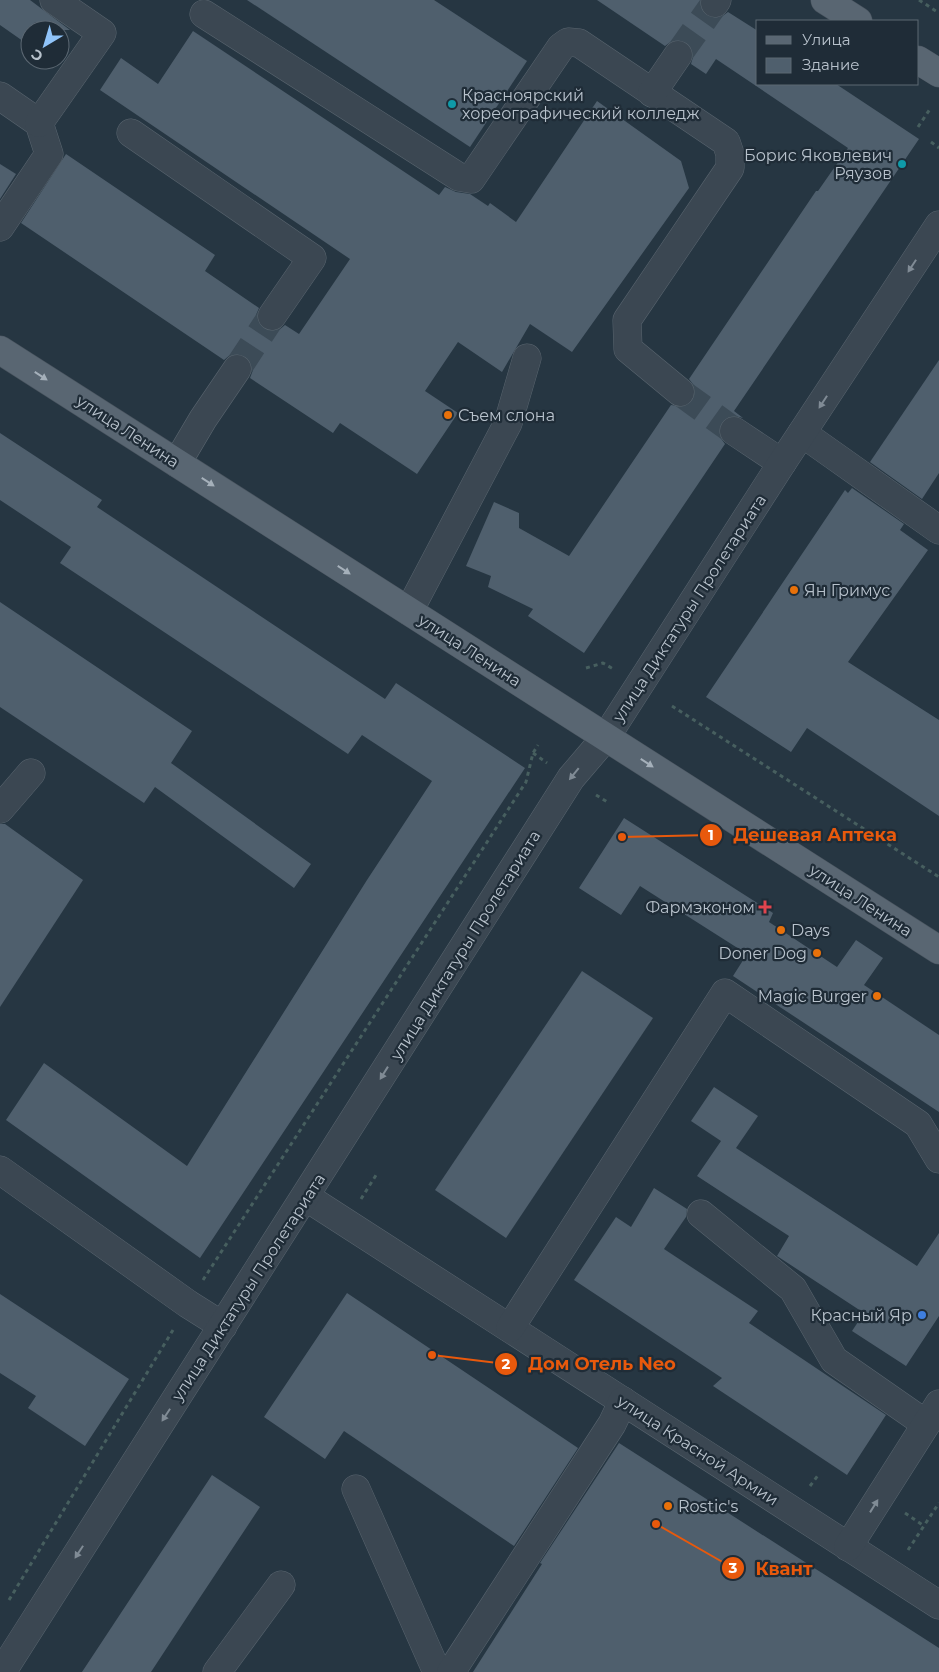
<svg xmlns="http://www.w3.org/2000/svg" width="939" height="1672" viewBox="0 0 939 1672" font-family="Montserrat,sans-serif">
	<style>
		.building { fill: #4f5f6d }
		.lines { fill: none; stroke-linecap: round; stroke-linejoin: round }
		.minor-tunnel { stroke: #3c4b57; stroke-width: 28; stroke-dasharray: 28 14; stroke-linecap: butt }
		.minor-casing { stroke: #59656f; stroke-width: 29 }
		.major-casing { stroke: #48535e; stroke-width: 29 }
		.path { stroke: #475f5f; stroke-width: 3; stroke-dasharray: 4 4; stroke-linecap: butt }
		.minor { stroke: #3b4752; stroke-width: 28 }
		.major { stroke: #596672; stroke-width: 28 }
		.oneway { fill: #808b95 }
		.oneway2 { fill: #a5b0ba }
		.culture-dot { fill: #0f9aa8; stroke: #1f2c37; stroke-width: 2 }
		.food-dot { fill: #e8710a; stroke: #1f2c37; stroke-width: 2 }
		.health-dot { fill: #e0444e; stroke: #1f2c37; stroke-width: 2 }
		.shop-dot { fill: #3f7fe0; stroke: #1f2c37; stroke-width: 2 }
		.labels { text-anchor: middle; stroke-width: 4.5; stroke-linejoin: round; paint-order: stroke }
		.poi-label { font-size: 16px; fill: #b8c2cc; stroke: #1f2c37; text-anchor: start }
		.street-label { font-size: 16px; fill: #b8c2cc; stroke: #1f2c37 }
		.leader { fill: none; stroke: #e8590c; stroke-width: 2 }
		.callout-dot { fill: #e8590c; stroke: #1f2c37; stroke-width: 2 }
		.mark-label { font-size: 15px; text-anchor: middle; font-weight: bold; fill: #fff }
		.callout-label { font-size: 18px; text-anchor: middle; font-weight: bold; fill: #e8590c; stroke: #1f2c37; stroke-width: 4.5; stroke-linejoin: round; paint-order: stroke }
	</style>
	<rect width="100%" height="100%" fill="#263642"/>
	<g class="building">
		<polygon points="0,0 30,0 70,30 30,30 30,46 0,25"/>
		<polygon points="247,0 434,0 527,61 470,147"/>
		<polygon points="597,0 700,0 701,9 707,16 714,18 721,17 728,12 758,31 758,84 836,84 919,139 734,411 743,418 735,416 728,417 721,423 718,430 720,437 725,444 584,653 528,616 533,609 488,587 491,576 466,566 494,502 519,513 519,528 569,556 671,405 685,407 692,402 695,394 695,387 689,379 816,191 818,191 848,148 716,59 706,74 691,64 693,57 692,49 686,42 679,39 672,41 665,46"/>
		<polygon points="193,31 439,195 445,187 456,192 470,194 488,206 490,203 516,222 597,101 681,161 689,188 572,352 530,324 502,372 458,342 425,391 458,413 417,474 340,423 333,433 250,378 253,370 251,363 246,356 238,353 230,355 224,360 21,223 66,154 215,255 205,271 259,308 256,315 258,323 263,329 271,332 279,330 285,325 299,334 350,259 100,90 121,58 158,84"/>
		<polygon points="0,164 16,174 0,199"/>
		<polygon points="939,360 939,473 922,499 870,462"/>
		<polygon points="0,433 102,500 97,507 385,699 396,683 525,768 200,1258 6,1120 44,1063 187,1166 367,880 432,781 362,735 348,754 60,563 71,547 0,500"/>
		<polygon points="852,488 904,524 900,530 928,550 848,662 939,720 939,816 807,728 791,752 706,697 845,490 848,493"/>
		<polygon points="0,602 192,731 171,763 311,864 294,888 155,787 144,803 0,707"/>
		<polygon points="624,818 773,913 769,922 837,967 856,940 883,958 864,985 939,1035 939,1112 733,976 747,954 640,886 621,915 579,888"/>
		<polygon points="0,824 5,824 83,880 0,1007"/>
		<polygon points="582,971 653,1018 506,1238 435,1190"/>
		<polygon points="714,1087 758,1116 736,1148 917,1266 939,1233 939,1316 906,1366 852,1331 864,1313 777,1256 789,1236 697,1176 721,1141 691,1121"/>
		<polygon points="654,1188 687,1209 686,1217 664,1249 758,1311 749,1323 886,1415 847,1475 713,1386 722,1378 574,1280 616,1217 631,1227"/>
		<polygon points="347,1293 578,1448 514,1546 344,1431 325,1459 264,1417"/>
		<polygon points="0,1294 129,1379 85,1446 28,1408 36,1396 0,1373"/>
		<polygon points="619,1443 939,1648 939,1672 473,1672 542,1564 540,1563"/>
		<polygon points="212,1475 260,1507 193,1608 151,1672 82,1672"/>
	</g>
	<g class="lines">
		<g class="minor-tunnel">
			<polyline points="678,55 715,3"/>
			<polyline points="237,369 272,316"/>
			<polyline points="680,392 734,431"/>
		</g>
		<g class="minor-casing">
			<g id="minor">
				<polyline points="715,3 717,0"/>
				<polyline points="204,14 459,177 471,179 561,47 568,42 579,43 726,142 730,154 730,168 627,320 628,349 680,392"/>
				<polyline points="652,93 678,55"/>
				<polyline points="0,96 39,123 49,154 0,227"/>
				<polyline points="39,123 102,33 54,0"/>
				<polyline points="131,133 312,258 272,316"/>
				<polyline points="734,431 782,463"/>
				<polyline points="802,433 939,530"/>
				<polyline points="177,463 203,419 237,369"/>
				<polyline points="409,611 508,423 527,358"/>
				<polyline points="0,809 31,773"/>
				<polyline points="0,1170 188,1304 223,1326"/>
				<polyline points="306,1197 939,1605"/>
				<polyline points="701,1214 793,1289 834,1360 926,1424"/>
				<polyline points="510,1328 725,993 918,1124 939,1159"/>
				<polyline points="356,1489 437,1672"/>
				<polyline points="848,1547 939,1404"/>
				<polyline points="2,1672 571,778 606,737 782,463 939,225"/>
				<polyline points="217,1672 281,1585"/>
				<polyline points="451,1672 612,1424 623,1401"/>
			</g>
		</g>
		<g class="major-casing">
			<g id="major">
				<polyline points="825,0 858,21"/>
				<polyline points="918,60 939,73"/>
				<polyline points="0,350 939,950"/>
			</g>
		</g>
		<g class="path">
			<polyline points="919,0 939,13"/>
			<polyline points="918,127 930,109"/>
			<polyline points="931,142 939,148"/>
			<polyline points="586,668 603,663 615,670"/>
			<polyline points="672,706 939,877"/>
			<polyline points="533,753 547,763"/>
			<polyline points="596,795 609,803"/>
			<polyline points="361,1199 378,1172"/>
			<polyline points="203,1280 526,782 533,753 538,745"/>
			<polyline points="810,1486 819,1474"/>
			<polyline points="905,1513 924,1526"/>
			<polyline points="908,1550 939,1503"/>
			<polyline points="9,1600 173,1330"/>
		</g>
		<use href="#minor" class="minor"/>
		<use href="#major" class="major"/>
	</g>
	<defs><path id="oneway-solid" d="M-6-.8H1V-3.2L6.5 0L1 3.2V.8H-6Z" transform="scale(1.25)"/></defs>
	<g class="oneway">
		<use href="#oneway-solid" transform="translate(912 266) rotate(123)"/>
		<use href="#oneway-solid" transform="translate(823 402) rotate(123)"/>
		<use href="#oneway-solid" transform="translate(574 774) rotate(129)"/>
		<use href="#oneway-solid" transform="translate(384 1073) rotate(122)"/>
		<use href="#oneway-solid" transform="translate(166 1415) rotate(123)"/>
		<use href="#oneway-solid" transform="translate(874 1506) rotate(-58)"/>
		<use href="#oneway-solid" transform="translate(79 1552) rotate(123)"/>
	</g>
	<g class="oneway2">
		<use href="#oneway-solid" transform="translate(41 376) rotate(33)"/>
		<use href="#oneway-solid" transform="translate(208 482) rotate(33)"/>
		<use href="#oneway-solid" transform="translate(344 570) rotate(33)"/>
		<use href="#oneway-solid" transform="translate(647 763) rotate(33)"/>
	</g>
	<g class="culture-dot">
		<circle cx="452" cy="104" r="5"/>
		<circle cx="902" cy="164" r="5"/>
	</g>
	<g class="food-dot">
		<circle cx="448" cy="415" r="5"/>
		<circle cx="794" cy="590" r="5"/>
		<circle cx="781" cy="930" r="5"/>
		<circle cx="817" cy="953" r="5"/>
		<circle cx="877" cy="996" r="5"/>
		<circle cx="668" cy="1506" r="5"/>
	</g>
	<path class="health-dot" d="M762.5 899.5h5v5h5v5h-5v5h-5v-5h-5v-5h5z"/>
	<circle class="shop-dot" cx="922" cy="1315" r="5"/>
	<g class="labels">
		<g class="poi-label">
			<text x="462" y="101">Красноярский<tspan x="462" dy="18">хореографический колледж</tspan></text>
			<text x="892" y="161" text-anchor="end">Борис Яковлевич<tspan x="892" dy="18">Ряузов</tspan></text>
			<text x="458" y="421">Съем слона</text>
			<text x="804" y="596">Ян Гримус</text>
			<text x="755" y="913" text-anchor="end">Фармэконом</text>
			<text x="791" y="936">Days</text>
			<text x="807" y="959" text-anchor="end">Doner Dog</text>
			<text x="867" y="1002" text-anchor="end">Magic Burger</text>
			<text x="912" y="1321" text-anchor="end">Красный Яр</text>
			<text x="678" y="1512">Rostic's</text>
		</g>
		<g class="street-label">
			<text transform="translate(128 431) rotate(33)" y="6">улица Ленина</text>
			<text transform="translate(689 608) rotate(-57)" y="6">улица Диктатуры Пролетариата</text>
			<text transform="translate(470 650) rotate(33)" y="6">улица Ленина</text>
			<text transform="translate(861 900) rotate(33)" y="6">улица Ленина</text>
			<text transform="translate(465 945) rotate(-58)" y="6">улица Диктатуры Пролетариата</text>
			<text transform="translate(248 1287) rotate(-57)" y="6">улица Диктатуры Пролетариата</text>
			<text transform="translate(698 1450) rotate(33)" y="6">улица Красной Армии</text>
		</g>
	</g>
	<path class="leader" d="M622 837L711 835M432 1355L506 1364M656 1524L733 1568"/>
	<g class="callout-dot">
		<circle cx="622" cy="837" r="5"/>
		<circle cx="432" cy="1355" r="5"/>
		<circle cx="656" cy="1524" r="5"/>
		<circle cx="711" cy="835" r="12"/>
		<circle cx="506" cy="1364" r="12"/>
		<circle cx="733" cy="1568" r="12"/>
	</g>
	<g class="mark-label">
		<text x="711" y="840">1</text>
		<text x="506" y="1369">2</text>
		<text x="733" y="1573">3</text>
	</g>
	<g class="callout-label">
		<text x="815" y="841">Дешевая Аптека</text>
		<text x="602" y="1370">Дом Отель Neo</text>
		<text x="784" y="1575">Квант</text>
	</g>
	<rect x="756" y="20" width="162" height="65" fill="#1f2c37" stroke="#5c6873"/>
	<rect x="766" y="36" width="25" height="8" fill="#596672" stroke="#5c6873"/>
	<text x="802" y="45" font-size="15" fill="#b8c2cc">Улица</text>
	<rect x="766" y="58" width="25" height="15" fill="#4f5f6d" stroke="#5c6873"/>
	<text x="802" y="70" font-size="15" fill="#b8c2cc">Здание</text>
	<g transform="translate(45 45) rotate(218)"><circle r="24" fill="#1f2c37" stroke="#5c6873"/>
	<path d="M0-4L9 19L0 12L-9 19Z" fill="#90c4f9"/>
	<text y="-8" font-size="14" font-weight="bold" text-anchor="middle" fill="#b8c2cc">С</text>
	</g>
</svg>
